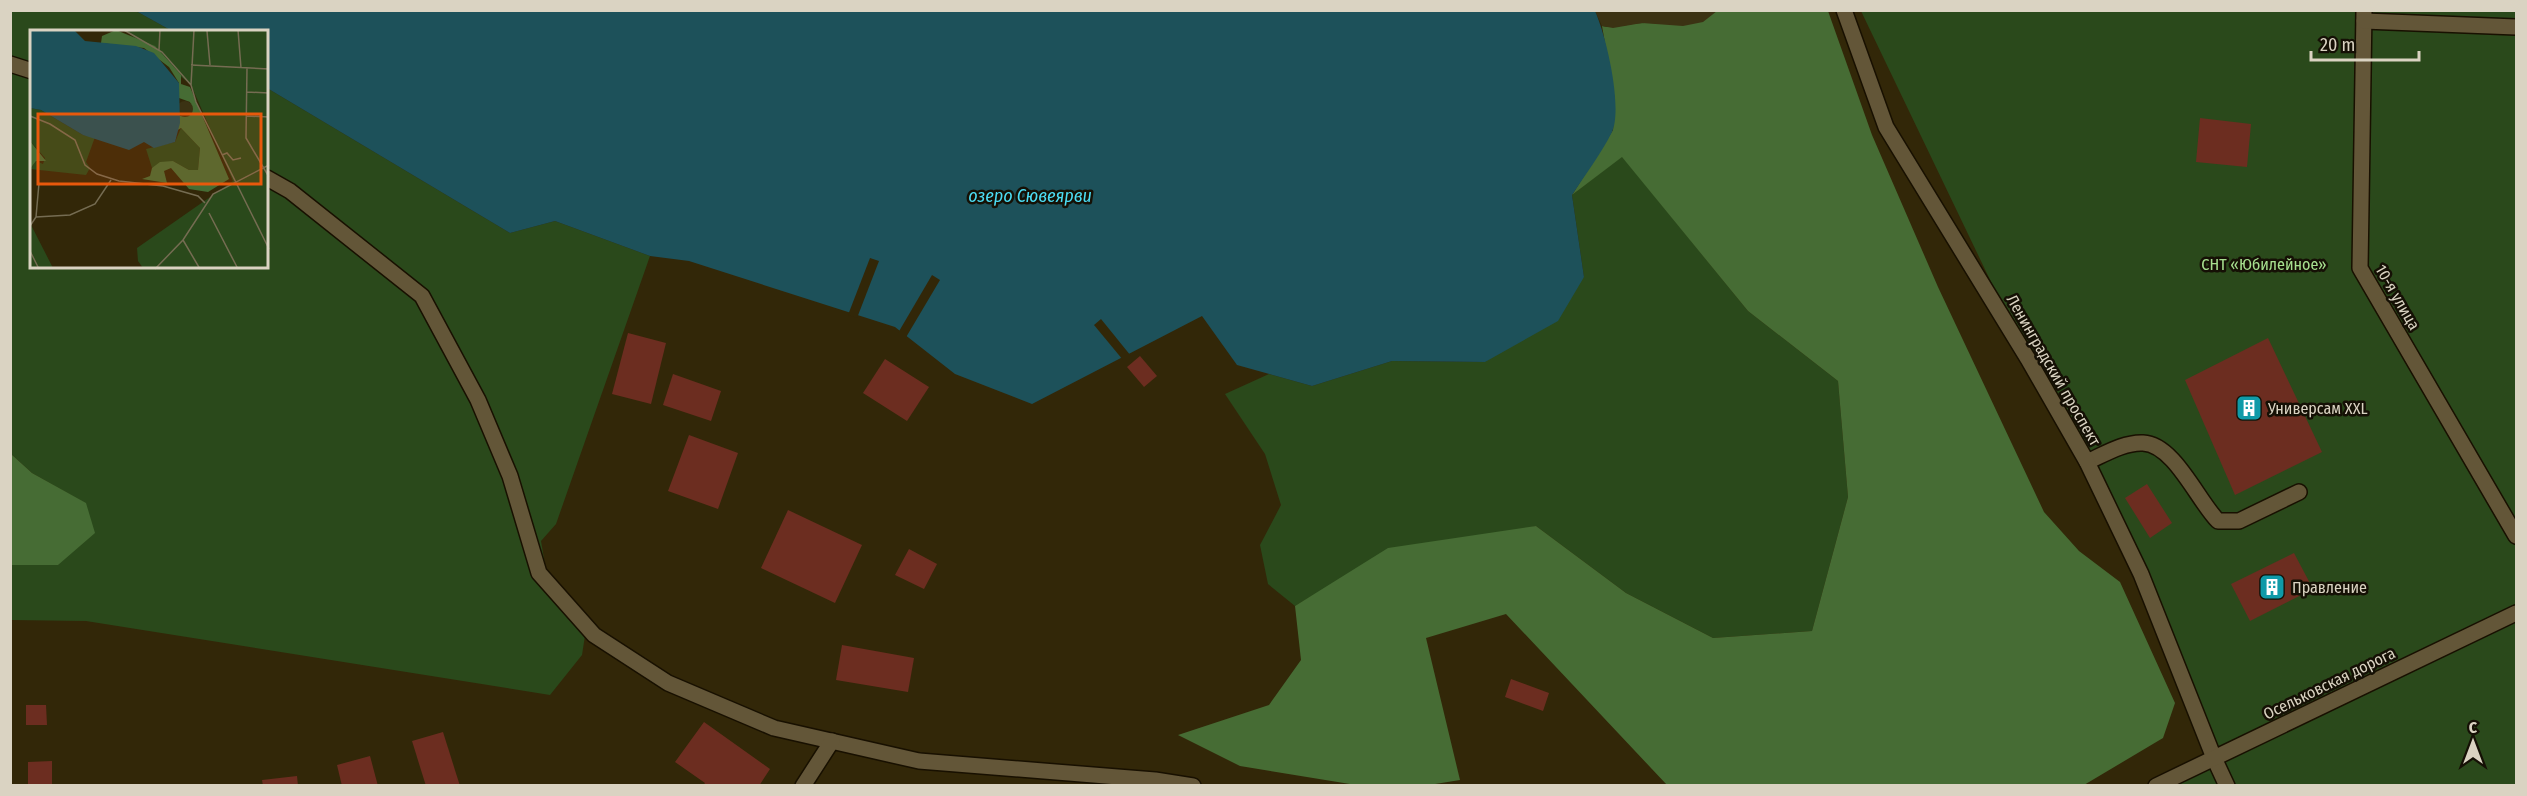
<svg xmlns="http://www.w3.org/2000/svg" width="2527" height="796" viewBox="0 0 2527 796" font-family="'Fira Sans Condensed',sans-serif">
	<style>
		.green { fill: #2a491b }
		.forest { fill: #466c34 }
		.sand { fill: #3b3213 }
		.water { fill: #1d515a }
		.pier { fill: #322708 }
		.building { fill: #6c2d20 }
		.lines { fill: none; stroke-linecap: round; stroke-linejoin: round }
		.service-casing { stroke: #181000; stroke-width: 18 }
		.minor-casing { stroke: #181000; stroke-width: 18 }
		.tertiary-casing { stroke: #181000; stroke-width: 18 }
		.service { stroke: #635638; stroke-width: 15 }
		.minor { stroke: #635638; stroke-width: 15 }
		.tertiary { stroke: #635638; stroke-width: 15 }
		.labels { text-anchor: middle; stroke-width: 5; stroke-linejoin: round; paint-order: stroke }
		.park-label { font-size: 16px; fill: #a7e08f; stroke: #151005 }
		.street-label { font-size: 16px; fill: #dad3c2; stroke: #151005 }
		.poi-label { font-size: 16px; fill: #dad3c2; stroke: #151005; text-anchor: start }
		.water-label { font-size: 18px; font-style: italic; fill: #4bdcf3; stroke: #151005 }
		.inset-road { fill: none; stroke: #756c52; stroke-width: 1.5 }
		.view { fill: #e8590c; fill-opacity: 0.15; stroke: #e8590c; stroke-width: 3 }
		.inset-edge { fill: none; stroke: #dad3c2; stroke-width: 3 }
	</style>
	<rect width="100%" height="100%" fill="#322708"/>
	<g class="green">
		<polygon points="11,11 136,11 172,31 32,32 32,267 267,267 267,88 510,233 555,221 650,256 556,524 541,541 546,570 588,616 582,655 550,695 86,621 11,620 11,565 58,565 85,503 32,473 11,454"/>
		<polygon points="1861,11 2516,11 2516,785 2156,785 2213,758 2141,574 2028,359"/>
		<polygon points="1622,156 1748,311 1838,381 1848,497 1812,631 1713,638 1626,593 1536,526 1339,580 1295,606 1268,584 1260,545 1281,505 1265,454 1225,394 1269,374 1312,386 1392,361 1485,362 1584,277 1572,195"/>
	</g>
	<g class="forest">
		<path d="M 1717,10 L 1828,11 L 1872,135 L 1938,287 L 2044,512 L 2079,551 L 2120,582 L 2175,703 L 2163,738 L 2084,785 L 1667,785 L 1506,614 L 1426,638 L 1460,780 L 1429,785 L 1356,785 L 1240,766 L 1178,735 L 1269,705 L 1301,660 L 1295,606 L 1388,548 L 1536,526 L 1626,593 L 1713,638 L 1812,631 L 1848,497 L 1838,381 L 1748,311 L 1622,157 L 1572,195 L 1613,130 L 1615,100 L 1602,26 C 1617,29 1629,23 1645,23 C 1675,23 1691,31 1717,10 Z"/>
		<polygon points="11,454 32,473 86,503 95,533 58,565 11,565"/>
	</g>
	<polygon class="sand" points="1595,11 1717,11 1703,22 1683,26 1642,23 1613,28 1602,26"/>
	<path class="water" d="M 136,11 L 1595,11 C 1606,35 1623,107 1612,132 C 1601,154 1585,175 1572,195 L 1584,277 L 1558,321 L 1485,362 L 1392,361 L 1312,386 L 1237,365 L 1202,316 L 1032,404 L 955,374 L 895,327 L 689,261 L 650,256 L 555,221 L 510,233 L 267,88 L 267,32 L 172,31 Z"/>
	<g class="pier">
		<polygon points="870,258 879,261 857,318 848,315"/>
		<polygon points="932,275 940,280 905,339 898,333"/>
		<polygon points="1101,319 1131,356 1123,360 1094,325"/>
	</g>
	<g class="building">
		<polygon points="2200,118 2251,124 2247,167 2196,162"/>
		<polygon points="628,333 666,343 651,404 612,394"/>
		<polygon points="2268,338 2322,452 2235,495 2185,380"/>
		<polygon points="1140,356 1157,376 1144,387 1127,367"/>
		<polygon points="885,359 929,387 907,421 863,393"/>
		<polygon points="673,374 721,391 711,421 663,405"/>
		<polygon points="689,435 738,453 718,509 668,491"/>
		<polygon points="2147,484 2172,523 2150,538 2125,498"/>
		<polygon points="788,510 862,545 835,603 761,568"/>
		<polygon points="909,549 937,564 924,589 895,575"/>
		<polygon points="2294,553 2313,589 2250,621 2231,584"/>
		<polygon points="842,645 914,658 908,692 836,680"/>
		<polygon points="1511,679 1549,693 1543,711 1505,697"/>
		<polygon points="26,705 46,705 47,725 26,725"/>
		<polygon points="704,722 770,769 759,786 703,786 705,783 675,762"/>
		<polygon points="443,732 460,786 426,786 412,741"/>
		<polygon points="370,756 378,786 342,786 337,765"/>
		<polygon points="52,761 52,786 28,786 28,762"/>
		<polygon points="297,776 298,786 263,786 262,780"/>
	</g>
	<g class="lines">
		<g class="service-casing">
			<g id="service">
				<polyline points="10,64 32,71"/>
				<polyline points="267,178 290,191 422,296 478,400 510,476 539,573 594,635 668,683 774,728 919,761 1155,780 1193,786"/>
				<path d="M 2087,462 C 2103,455 2124,442 2143,443 C 2174,444 2198,501 2218,521 L 2239,521 L 2299,492"/>
				<polyline points="803,786 832,741"/>
			</g>
		</g>
		<g class="minor-casing">
			<g id="minor">
				<polyline points="2364,10 2360,268 2516,536"/>
				<polyline points="2364,21 2516,27"/>
				<polyline points="2214,758 2227,786"/>
			</g>
		</g>
		<g class="tertiary-casing">
			<g id="tertiary">
				<polyline points="1844,10 1886,127 2028,359 2087,462 2141,574 2214,758"/>
				<polyline points="2156,786 2516,613"/>
			</g>
		</g>
		<use href="#service" class="service"/>
		<use href="#minor" class="minor"/>
		<use href="#tertiary" class="tertiary"/>
	</g>
	<defs>
		<g id="building-square" transform="scale(1.35)"><rect x="-9" y="-9" width="18" height="18" rx="4" fill="#0f9aa8" stroke="#151005"/><path d="M-4-6H4V6H1V3H-1V6H-4ZM-2.5-4.3h1.7v1.8h-1.7ZM.8-4.3h1.7v1.8H.8ZM-2.5-1h1.7V.8h-1.7ZM.8-1h1.7V.8H.8Z" fill="#fff"/></g>
	</defs>
	<g fill-rule="evenodd">
		<use href="#building-square" x="2249" y="408"/>
		<use href="#building-square" x="2272" y="587"/>
	</g>
	<g class="labels">
		<g class="park-label">
			<text x="2264" y="270">СНТ «Юбилейное»</text>
		</g>
		<g class="street-label">
			<text transform="translate(2398 297) rotate(60)" y="6">10-я улица</text>
			<text transform="translate(2054 370) rotate(60)" y="6">Ленинградский проспект</text>
			<text transform="translate(2329 683) rotate(-26)" y="6">Осельковская дорога</text>
		</g>
		<g class="poi-label">
			<text x="2268" y="414">Универсам XXL</text>
			<text x="2292" y="593">Правление</text>
		</g>
		<g class="water-label">
			<text x="1030" y="202">озеро Сювеярви</text>
		</g>
	</g>
	<g transform="translate(30 30)">
		<rect width="238" height="238" fill="#322708"/>
		<path d="M 95,0 L 238,0 L 238,238 L 113,238 L 108,231 L 107,218 L 203,151 L 161,55 ZM 0,78 L 11,80 L 53,105 L 65,107 L 56,132 L 60,138 L 56,145 L 0,139 L 6,131 L 13,134 L 15,128 L 0,111 ZM 151,98 L 170,118 L 168,140 L 159,140 L 143,131 L 122,138 L 116,119 L 145,112 ZM 0,193 L 23,238 L 67,238 L 0,238 Z" fill="#2a491b"/>
		<path d="M 86,0 L 125,16 L 151,45 L 151,54 L 160,57 L 199,149 L 178,162 L 159,159 L 141,138 L 134,141 L 137,153 L 112,149 L 120,146 L 122,138 L 130,132 L 143,131 L 159,140 L 168,140 L 170,118 L 151,98 L 146,101 L 149,86 L 158,86 L 162,78 L 160,72 L 149,68 L 149,53 L 139,37 L 114,18 L 71,13 L 72,6 ZM 0,111 L 16,131 L 6,131 L 0,139 Z" fill="#466c34"/>
		<path d="M147 79a8 8 0 1 1 16 0a8 8 0 1 1-16 0Z" fill="#3b3213"/>
		<path d="M 0,0 L 44,0 L 55,11 L 106,16 L 124,23 L 149,53 L 150,93 L 145,112 L 124,118 L 114,112 L 99,120 L 53,105 L 11,80 L 0,78 Z" fill="#1d515a"/>
		<path class="inset-road" d="M 94,0 L 132,22 L 161,55M 164,0 L 161,55 L 166,72 L 239,219M 208,0 L 211,38M 177,1 L 180,35M 129,20 L 130,0M 161,35 L 239,39M 217,38 L 216,108 L 239,147M 217,62 L 239,63M 0,86 L 20,94 L 45,110 L 55,135 L 67,144 L 89,151 L 133,156 L 168,166 L 175,173M 216,86 L 239,87M 192,125 L 197,123 L 203,130 L 211,128M 179,183 L 208,239M 6,187 L 40,185 L 65,174 L 81,150M 0,196 L 6,187 L 9,153M 153,210 L 170,239M 0,221 L 9,239M 125,239 L 153,210 L 183,164 L 239,135"/>
		<path class="view" d="M 8,84 L 231,84 L 231,154 L 8,154 Z"/>
		<rect width="238" height="238" class="inset-edge"/>
	</g>
	<rect width="2527" height="796" fill="none" stroke="#dad3c2" stroke-width="24"/>
	<g transform="translate(2473 742)" stroke="#151005" stroke-width="4.5" paint-order="stroke">
	<path d="M0-4.5L10 22L0 15L-10 22Z" fill="#dad3c2"/>
	<text y="-9" font-size="16" font-weight="bold" text-anchor="middle" fill="#dad3c2">С</text>
	</g>
	<path d="M2311 51v9h108v-9" fill="none" stroke="#dad3c2" stroke-width="3"/>
	<text x="2320" y="51" font-size="18" fill="#dad3c2" stroke="#151005" stroke-width="4.5" paint-order="stroke">20 m</text>
</svg>
